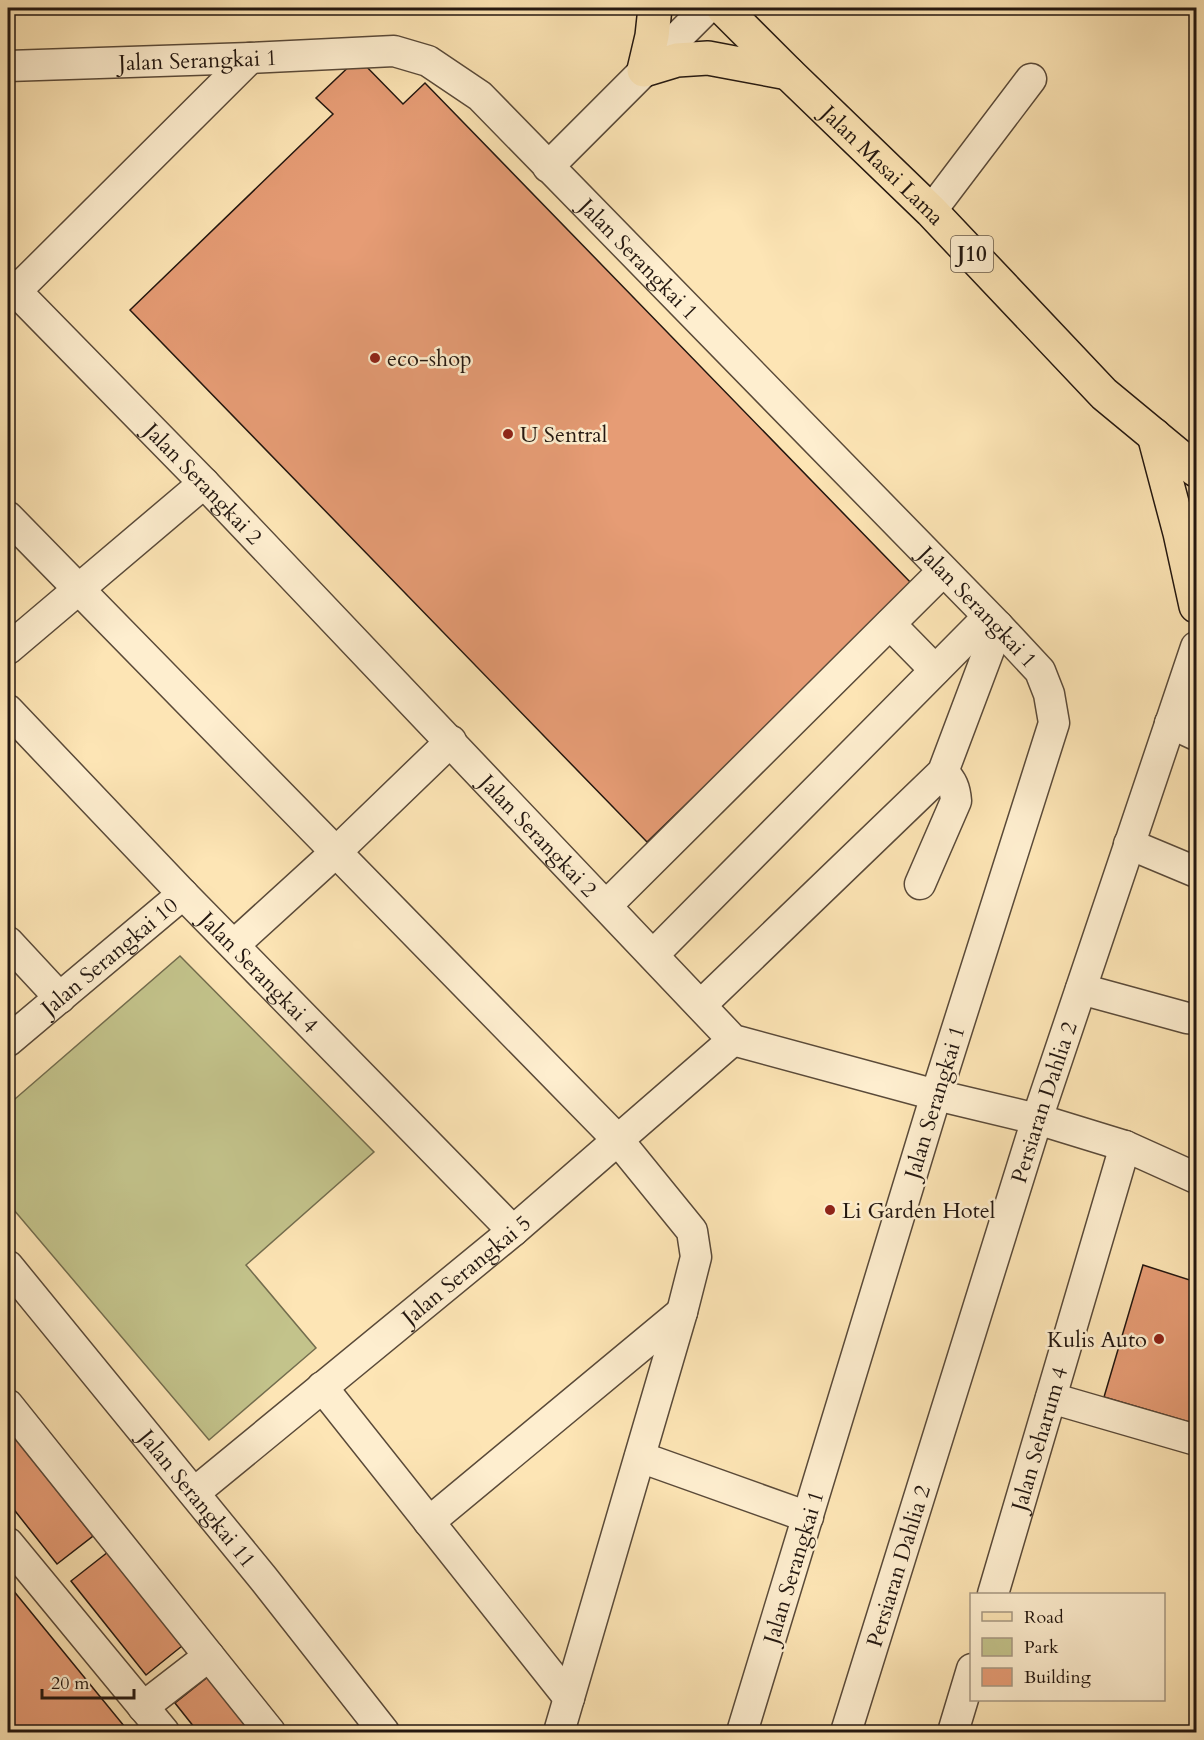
<svg xmlns="http://www.w3.org/2000/svg" width="1204" height="1740" viewBox="0 0 1204 1740" font-family="Cardo,serif">
	<style>
		.green { fill: #c3c38b; stroke: #736d4e; stroke-width: 1.5 }
		.building { fill: #e69c75; stroke: #231710; stroke-width: 1.5 }
		.lines { fill: none; stroke-linecap: round; stroke-linejoin: round }
		.minor-casing { stroke: #5a4a39; stroke-width: 33 }
		.major-casing { stroke: #231710; stroke-width: 36 }
		.minor { stroke: #feeecf; stroke-width: 30 }
		.major { stroke: #fde5b5; stroke-width: 33 }
		.poi-dot { fill: #8f2418; stroke: #feeecf; stroke-width: 2 }
		.labels { text-anchor: middle; stroke-width: 5; stroke-linejoin: round; paint-order: stroke }
		.shield { fill: #feeecf; stroke: #655849; stroke-width: 1.5 }
		.shield-label { font-size: 21px; font-weight: bold; fill: #231710 }
		.street-label { font-size: 22px; fill: #231710; stroke: #feeecf }
		.poi-label { font-size: 22px; fill: #231710; stroke: #feeecf; text-anchor: start }
	</style>
	<rect width="100%" height="100%" fill="#fde5b5"/>
	<filter id="stains"><feTurbulence type="fractalNoise" baseFrequency=".00333" numOctaves="4"/><feColorMatrix values="0 0 0 0 .2 0 0 0 0 .09 0 0 0 0 .02 0 0 0 .5 -.17"/></filter>
	<radialGradient id="worn" r=".72"><stop offset=".6" stop-color="#630" stop-opacity="0"/><stop offset="1" stop-color="#630" stop-opacity=".3"/></radialGradient>
	<polygon class="green" points="180,956 374,1152 246,1265 316,1348 209,1440 8,1203 8,1105"/>
	<g class="building">
		<polygon points="358,58 403,104 425,83 913,585 647,842 130,310 333,114 316,98"/>
		<polygon points="1143,1265 1196,1282 1196,1424 1104,1397"/>
		<polygon points="8,1429 93,1536 57,1564 8,1502"/>
		<polygon points="108,1552 182,1646 146,1675 71,1581"/>
		<polygon points="8,1584 129,1732 8,1732"/>
		<polygon points="209,1676 254,1732 198,1732 175,1703"/>
	</g>
	<g class="lines">
		<g class="minor-casing">
			<g id="minor">
				<path id="s1" d="M 8,66 L 250,58 L 394,51 L 428,61 L 480,96 L 998,626 L 1040,671 L 1049,694 L 1054,723 L 936,1095 L 742,1732"/>
				<polyline points="548,167 707,8"/>
				<polyline points="931,211 1031,79"/>
				<path id="s2" d="M 8,283 L 204,483 L 733,1040 L 936,1095 L 1037,1119 L 1125,1146 L 1196,1178"/>
				<polyline points="16,291 250,58"/>
				<polyline points="8,517 618,1140 692,1231 696,1257 682,1312 559,1732"/>
				<polyline points="890,624 935,670"/>
				<polyline points="8,649 204,483"/>
				<path id="s3" d="M 8,710 L 183,894 L 513,1231"/>
				<polyline points="1170,723 1196,735"/>
				<polyline points="1129,844 1196,872"/>
				<path d="M 920,884 L 956,801 C 955,788 952,781 943,772"/>
				<polyline points="607,905 943,571"/>
				<polyline points="8,942 60,998"/>
				<polyline points="234,945 336,852 451,741"/>
				<polyline points="653,955 988,617"/>
				<polyline points="1081,989 1187,1018 1196,1019"/>
				<polyline points="701,1005 943,772 998,626"/>
				<path id="s4" d="M 8,1041 L 183,894"/>
				<path id="s5" d="M 8,1266 L 263,1578 L 384,1732"/>
				<polyline points="322,1387 569,1698"/>
				<polyline points="1051,1398 1196,1440"/>
				<polyline points="8,1405 270,1732"/>
				<polyline points="640,1457 808,1517"/>
				<path id="s6" d="M 194,1493 L 513,1231 L 733,1040"/>
				<polyline points="429,1522 682,1312"/>
				<polyline points="8,1543 164,1732"/>
				<path id="s7" d="M 993,1594 L 1125,1146"/>
				<polyline points="143,1707 209,1656"/>
				<path id="s8" d="M 846,1732 L 1037,1119 L 1196,647"/>
				<polyline points="953,1732 972,1669"/>
			</g>
		</g>
		<g class="major-casing">
			<g id="major">
				<polyline points="655,8 652,36 644,70 677,60 708,58 788,73"/>
				<path id="s9" d="M 723,8 L 788,73 L 931,211 L 1104,394 L 1196,470"/>
				<polyline points="1154,435 1180,533 1196,606"/>
			</g>
		</g>
		<use href="#minor" class="minor"/>
		<use href="#major" class="major"/>
	</g>
	<g class="poi-dot">
		<circle cx="375" cy="358" r="6"/>
		<circle cx="508" cy="434" r="6"/>
		<circle cx="830" cy="1210" r="6"/>
		<circle cx="1159" cy="1339" r="6"/>
	</g>
	<g class="labels">
		<rect class="shield" x="951" y="236" width="42" height="36" rx="4.5"/>
		<g class="shield-label">
			<text x="972" y="261">J10</text>
		</g>
		<g class="street-label">
			<text dy="8" stroke="none"><textPath href="#s1" startOffset="190">Jalan Serangkai 1</textPath></text>
			<text dy="8" stroke="none"><textPath href="#s9" startOffset="224">Jalan Masai Lama</textPath></text>
			<text dy="8" stroke="none"><textPath href="#s1" startOffset="712">Jalan Serangkai 1</textPath></text>
			<text dy="8" stroke="none"><textPath href="#s2" startOffset="280">Jalan Serangkai 2</textPath></text>
			<text dy="8" stroke="none"><textPath href="#s1" startOffset="1198">Jalan Serangkai 1</textPath></text>
			<text dy="8" stroke="none"><textPath href="#s2" startOffset="766">Jalan Serangkai 2</textPath></text>
			<text dy="8" stroke="none"><textPath href="#s4" startOffset="132">Jalan Serangkai 10</textPath></text>
			<text dy="8" stroke="none"><textPath href="#s3" startOffset="363">Jalan Serangkai 4</textPath></text>
			<text transform="translate(934 1102) rotate(-73)" y="8">Jalan Serangkai 1</text>
			<text dy="8" stroke="none"><textPath href="#s8" startOffset="660">Persiaran Dahlia 2</textPath></text>
			<text dy="8" stroke="none"><textPath href="#s6" startOffset="352">Jalan Serangkai 5</textPath></text>
			<text dy="8" stroke="none"><textPath href="#s7" startOffset="162">Jalan Seharum 4</textPath></text>
			<text dy="8" stroke="none"><textPath href="#s5" startOffset="300">Jalan Serangkai 11</textPath></text>
			<text dy="8" stroke="none"><textPath href="#s8" startOffset="174">Persiaran Dahlia 2</textPath></text>
			<text transform="translate(793 1567) rotate(-73)" y="8">Jalan Serangkai 1</text>
		</g>
		<g class="poi-label">
			<text x="387" y="366">eco-shop</text>
			<text x="520" y="442">U Sentral</text>
			<text x="842" y="1218">Li Garden Hotel</text>
			<text x="1147" y="1347" text-anchor="end">Kulis Auto</text>
		</g>
	</g>
	<rect width="1204" height="1740" fill="none" stroke="#fde5b5" stroke-width="30"/>
	<rect x="9" y="9" width="1186" height="1722" fill="none" stroke="#231710" stroke-width="3"/>
	<rect x="15" y="15" width="1174" height="1710" fill="none" stroke="#231710" stroke-width="1.5"/>
	<rect x="970" y="1593" width="195" height="108" fill="#feeecf" stroke="#a69883" stroke-width="1.5"/>
	<rect x="982" y="1612" width="30" height="9" fill="#fde5b5" stroke="#a69883" stroke-width="1.5"/>
	<text x="1024" y="1623" font-size="18" fill="#231710">Road</text>
	<rect x="982" y="1638" width="30" height="18" fill="#c3c38b" stroke="#a69883" stroke-width="1.5"/>
	<text x="1024" y="1653" font-size="18" fill="#231710">Park</text>
	<rect x="982" y="1668" width="30" height="18" fill="#e69c75" stroke="#a69883" stroke-width="1.5"/>
	<text x="1024" y="1683" font-size="18" fill="#231710">Building</text>
	<path d="M42 1689v9h92v-9" fill="none" stroke="#231710" stroke-width="3"/>
	<text x="51" y="1689" font-size="18" fill="#231710" stroke="#feeecf" stroke-width="4.5" paint-order="stroke">20 m</text>
	<rect width="100%" height="100%" filter="url(#stains)"/>
	<rect width="100%" height="100%" fill="url(#worn)"/>
</svg>
